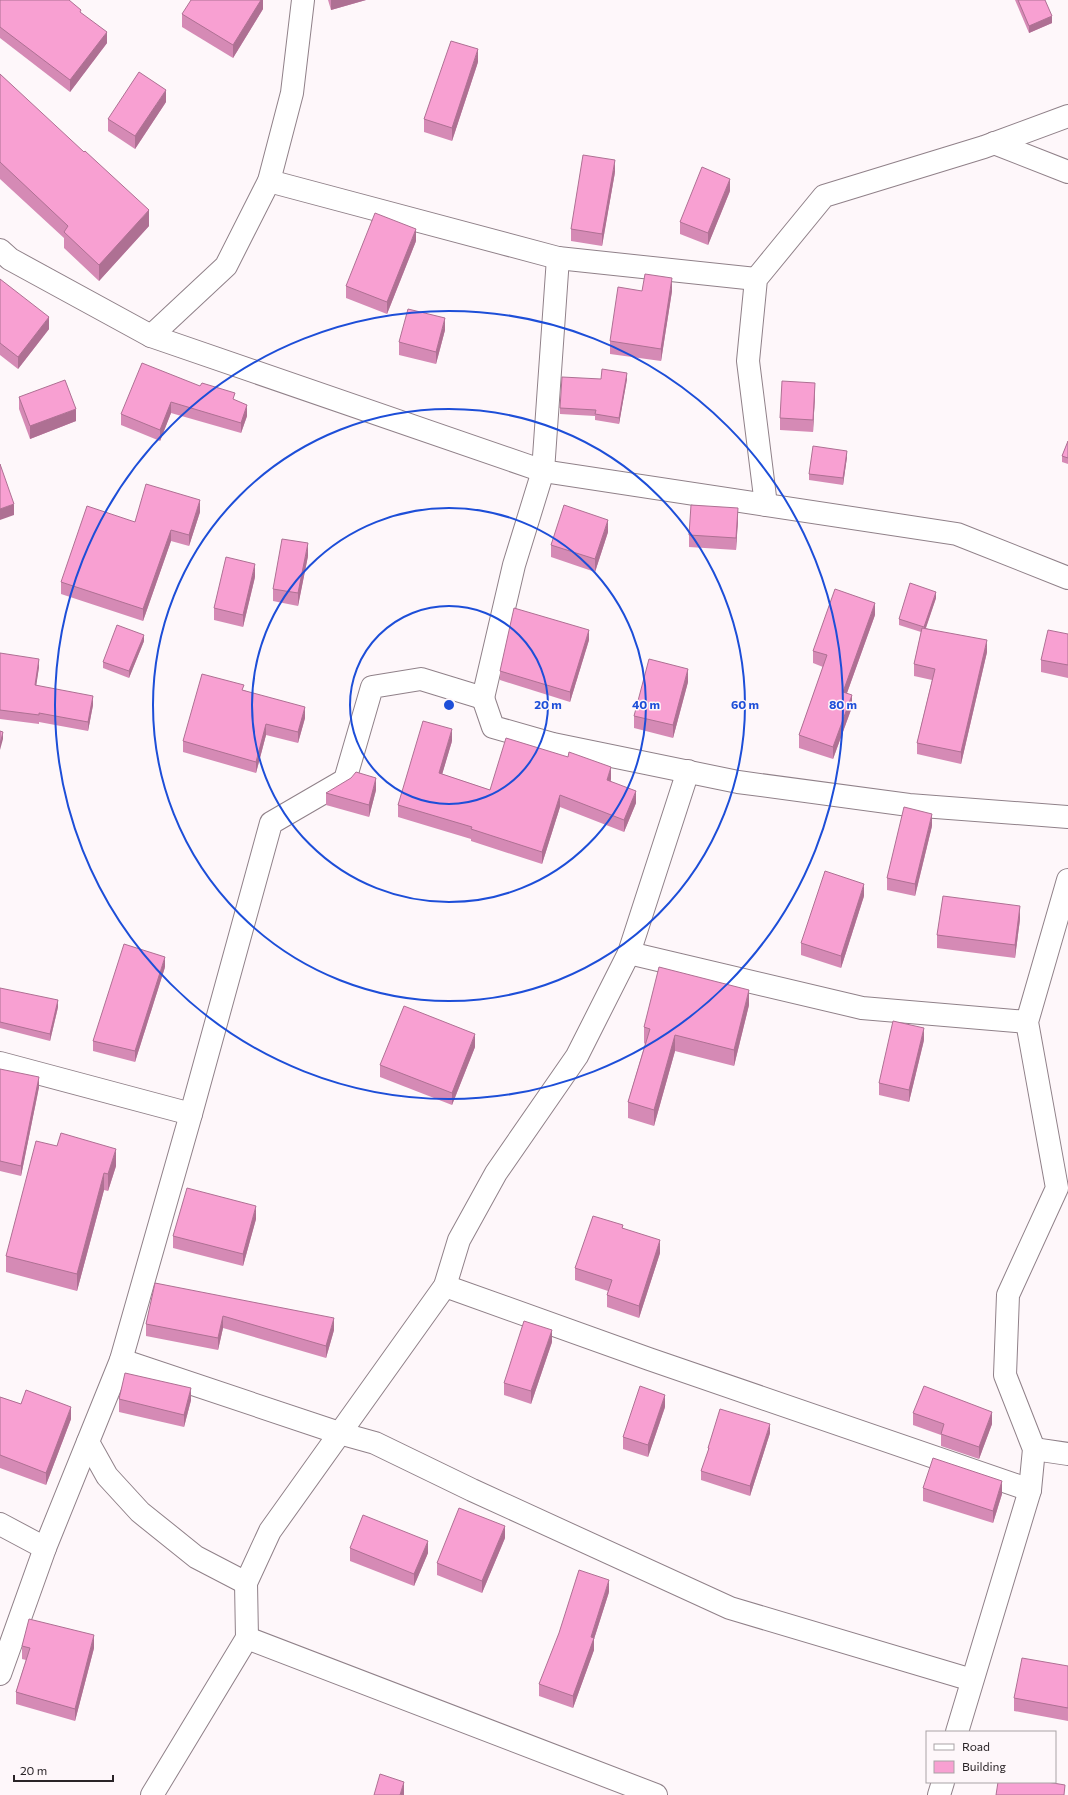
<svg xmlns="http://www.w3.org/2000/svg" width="1068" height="1795" viewBox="0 0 1068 1795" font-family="Commissioner,sans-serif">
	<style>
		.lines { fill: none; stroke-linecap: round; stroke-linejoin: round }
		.street-casing { stroke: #908189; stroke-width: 24 }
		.street { stroke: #fff; stroke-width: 22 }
		.wall { fill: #d58ab5 }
		.shaded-wall { fill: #ae7093 }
		.building { fill: #f8a0d2; stroke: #ae7093 }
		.ring { fill: none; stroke: #1d4ed8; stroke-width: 2 }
		.centre { fill: #1d4ed8; stroke: #fef7fa; stroke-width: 2 }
		.ring-label { font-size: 12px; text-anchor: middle; font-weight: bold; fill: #1d4ed8; stroke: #fef7fa; stroke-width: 3; stroke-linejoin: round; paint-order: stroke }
	</style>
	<rect width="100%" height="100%" fill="#fef7fa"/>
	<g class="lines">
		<g class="street-casing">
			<g id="street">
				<polyline points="994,143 1068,172"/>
				<polyline points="269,181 558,258 756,279"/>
				<polyline points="0,250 10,259 151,336 543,471 957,534 1068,578"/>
				<polyline points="151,336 226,266 269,181 292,93 303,0"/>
				<polyline points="766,505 748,361 756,279 824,196 984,147 1068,116"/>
				<polyline points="483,698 493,727 553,744 738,782 909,805 1068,817"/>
				<polyline points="629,953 862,1008 1027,1022"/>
				<polyline points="0,1063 191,1114"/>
				<polyline points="445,1286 649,1359 1030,1490"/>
				<polyline points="121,1360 339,1433 375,1443 472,1490 730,1608 972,1680"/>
				<polyline points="88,1442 107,1476 140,1512 196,1557 246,1583"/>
				<polyline points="1034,1449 1068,1454"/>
				<polyline points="0,1524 45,1548"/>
				<polyline points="247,1638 656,1795"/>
				<polyline points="0,1674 45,1548 121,1360 191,1114 271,823 345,780 372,687 421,679 483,698 514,565 543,471 558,258"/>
				<polyline points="957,1732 1030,1490 1034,1449 1005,1375 1008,1295 1057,1188 1027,1022 1068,880"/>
				<polyline points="152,1795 247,1638 246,1583 270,1531 445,1286 459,1240 496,1173 577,1056 629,953 688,771"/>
				<polyline points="939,1795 943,1782"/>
			</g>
		</g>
		<use href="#street" class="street"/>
	</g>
	<g class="wall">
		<polygon points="0,0 81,13 107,43 70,92 0,38"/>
		<polygon points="263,0 263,9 233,58 182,27 182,14"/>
		<polygon points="328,0 366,0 331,10"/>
		<polygon points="1015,0 1045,0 1052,23 1029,33"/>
		<polygon points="478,62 452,141 424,132 424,119"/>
		<polygon points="0,74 149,226 99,281 64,248 64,238 0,179"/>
		<polygon points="166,102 135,149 108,131 108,119"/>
		<polygon points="615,172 602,246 571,241 571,229"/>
		<polygon points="730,191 708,245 680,234 680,222"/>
		<polygon points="416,241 387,314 346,298 346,286"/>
		<polygon points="0,279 49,329 18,369 0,355"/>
		<polygon points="642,291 672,291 661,361 610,354 610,341"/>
		<polygon points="445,330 436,364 399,355 399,342"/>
		<polygon points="601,379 627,379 619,424 595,420 595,416 560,414 560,408"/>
		<polygon points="200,386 235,400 247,416 241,433 171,413 160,441 121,425 121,414"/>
		<polygon points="815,395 813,432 780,430 780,418"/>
		<polygon points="19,397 76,421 30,439 19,409"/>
		<polygon points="1068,441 1068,464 1062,462 1062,456"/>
		<polygon points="847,457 843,485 809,480 809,474"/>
		<polygon points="200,512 189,546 171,541 143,621 61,594 61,582 135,522"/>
		<polygon points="738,520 736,550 689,547 689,535"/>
		<polygon points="608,532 595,572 551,557 551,545"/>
		<polygon points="308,556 298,606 273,601 273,589"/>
		<polygon points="255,577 243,627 214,620 214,608"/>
		<polygon points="936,598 926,628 987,652 961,764 917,754 917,743 932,680 914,676 914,664 921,632 899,625 899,619"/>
		<polygon points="875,615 847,693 852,707 833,759 799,748 799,735 823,667 813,663 813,651"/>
		<polygon points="1068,634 1068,678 1041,672 1041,660"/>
		<polygon points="589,640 570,702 500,680 500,671"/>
		<polygon points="144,641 129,678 103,668 103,662"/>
		<polygon points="0,653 39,667 36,685 93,705 88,731 39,722 39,724 0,719"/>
		<polygon points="688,682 673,738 634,728 634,716"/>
		<polygon points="244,690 305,718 298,743 266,735 256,773 183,752 183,741"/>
		<polygon points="452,741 442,774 490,790 611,779 611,781 636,803 624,832 560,807 542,864 471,841 471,839 398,817 398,805"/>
		<polygon points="376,790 369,817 326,805 326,793"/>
		<polygon points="932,826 915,896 887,890 887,878"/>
		<polygon points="864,896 841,968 801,955 801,943"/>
		<polygon points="1020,919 1015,958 937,948 937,935"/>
		<polygon points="165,967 135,1062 93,1051 93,1041"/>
		<polygon points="0,988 58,1007 50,1041 0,1028"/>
		<polygon points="749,1005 734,1066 675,1051 654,1126 628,1118 628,1102 645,1044 644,1043 644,1027"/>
		<polygon points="924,1040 909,1102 879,1095 879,1083"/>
		<polygon points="475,1047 452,1105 380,1077 380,1065"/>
		<polygon points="0,1069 39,1087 21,1176 0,1171"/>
		<polygon points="57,1146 116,1166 108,1191 104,1190 77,1291 6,1272 6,1256"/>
		<polygon points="256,1219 243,1266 173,1248 173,1236"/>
		<polygon points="623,1228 660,1253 639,1318 607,1307 607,1295 608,1291 575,1280 575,1268"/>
		<polygon points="155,1283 334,1330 326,1358 223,1328 218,1350 146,1336 146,1324"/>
		<polygon points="552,1342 531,1404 504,1395 504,1383"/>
		<polygon points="0,1397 21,1404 71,1419 46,1485 0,1468"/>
		<polygon points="119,1399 191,1400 184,1427 119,1412"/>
		<polygon points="665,1407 648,1457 623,1449 623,1437"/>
		<polygon points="913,1413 992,1424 979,1459 941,1446 941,1435 913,1425"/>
		<polygon points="770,1433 750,1496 701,1480 701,1471 708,1452 708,1448"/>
		<polygon points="923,1488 1002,1494 993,1523 923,1501"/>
		<polygon points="505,1538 482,1593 437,1575 437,1563"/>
		<polygon points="350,1548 428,1553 414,1586 350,1561"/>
		<polygon points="609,1592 594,1639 594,1650 573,1708 539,1696 539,1684"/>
		<polygon points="22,1646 94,1648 75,1721 16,1704 16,1692 26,1660 22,1659"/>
		<polygon points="1068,1666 1068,1721 1014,1711 1014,1698"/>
	</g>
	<g class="shaded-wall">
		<polygon points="261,0 263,0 263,9 233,58 233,45"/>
		<polygon points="331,0 366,0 331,10"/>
		<polygon points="1052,16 1052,23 1029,33 1029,26"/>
		<polygon points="107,32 107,43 70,92 70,80"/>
		<polygon points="478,49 478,62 452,141 452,128"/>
		<polygon points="166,90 166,102 135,149 135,136"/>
		<polygon points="615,160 615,172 602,246 602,234"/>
		<polygon points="730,179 730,191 708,245 708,233"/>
		<polygon points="149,210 149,226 99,281 99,265"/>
		<polygon points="416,229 416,241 387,314 387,302"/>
		<polygon points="672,278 672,291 661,361 661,349"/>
		<polygon points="49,317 49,329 18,369 18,357"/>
		<polygon points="445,318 445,330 436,364 436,352"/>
		<polygon points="627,373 627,379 619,424 619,418"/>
		<polygon points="815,383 815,395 813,432 813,420"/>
		<polygon points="171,402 171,413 160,441 160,430"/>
		<polygon points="247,405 247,416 241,433 241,423"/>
		<polygon points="76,409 76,421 30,439 30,426"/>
		<polygon points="847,451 847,457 843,485 843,478"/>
		<polygon points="200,500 200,512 189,546 189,535"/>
		<polygon points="14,504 14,515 0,520 0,509"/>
		<polygon points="738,508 738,520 736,550 736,538"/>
		<polygon points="608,520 608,532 595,572 595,559"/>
		<polygon points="171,530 171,541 143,621 143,609"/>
		<polygon points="308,543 308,556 298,606 298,593"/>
		<polygon points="255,564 255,577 243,627 243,615"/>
		<polygon points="936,592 936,598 924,633 924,627"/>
		<polygon points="875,603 875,615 843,704 843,692"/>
		<polygon points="589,630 589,640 570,702 570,692"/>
		<polygon points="144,635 144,641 129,678 129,671"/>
		<polygon points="987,640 987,652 961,764 961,752"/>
		<polygon points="39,659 39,667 35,694 35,685"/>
		<polygon points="688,669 688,682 673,738 673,725"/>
		<polygon points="852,695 852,707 833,759 833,747"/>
		<polygon points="93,696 93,705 88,731 88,722"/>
		<polygon points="305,707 305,718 298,743 298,732"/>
		<polygon points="266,724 266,735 256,773 256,762"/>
		<polygon points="452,729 452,741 439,785 439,773"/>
		<polygon points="3,732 3,739 0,750 0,744"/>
		<polygon points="611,767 611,779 607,792 607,780"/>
		<polygon points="376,778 376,790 369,817 369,805"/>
		<polygon points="636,791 636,803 624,832 624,820"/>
		<polygon points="560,795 560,807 542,864 542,852"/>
		<polygon points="932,814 932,826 915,896 915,884"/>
		<polygon points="864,884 864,896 841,968 841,956"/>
		<polygon points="1020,906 1020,919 1015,958 1015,945"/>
		<polygon points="165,957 165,967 135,1062 135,1051"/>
		<polygon points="749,990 749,1005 734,1066 734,1050"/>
		<polygon points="58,1000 58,1007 50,1041 50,1034"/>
		<polygon points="924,1028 924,1040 909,1102 909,1090"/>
		<polygon points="475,1034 475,1047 452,1105 452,1093"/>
		<polygon points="675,1035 675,1051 654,1126 654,1110"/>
		<polygon points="39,1077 39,1087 21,1176 21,1166"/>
		<polygon points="116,1149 116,1166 108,1191 108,1174"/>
		<polygon points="104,1173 104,1190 77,1291 77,1274"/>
		<polygon points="256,1206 256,1219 243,1266 243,1254"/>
		<polygon points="660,1240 660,1253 639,1318 639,1306"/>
		<polygon points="223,1316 223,1328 218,1350 218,1338"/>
		<polygon points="334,1318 334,1330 326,1358 326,1346"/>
		<polygon points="552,1330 552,1342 531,1404 531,1391"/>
		<polygon points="191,1388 191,1400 184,1427 184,1415"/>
		<polygon points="665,1395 665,1407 648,1457 648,1445"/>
		<polygon points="71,1407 71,1419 46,1485 46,1473"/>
		<polygon points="992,1412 992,1424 979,1459 979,1447"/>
		<polygon points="770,1424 770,1433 750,1496 750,1486"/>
		<polygon points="1002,1481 1002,1494 993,1523 993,1511"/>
		<polygon points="505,1526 505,1538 482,1593 482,1581"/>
		<polygon points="428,1541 428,1553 414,1586 414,1574"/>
		<polygon points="609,1580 609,1592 594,1639 594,1650 573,1708 573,1696"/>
		<polygon points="94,1635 94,1648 75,1721 75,1709"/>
		<polygon points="404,1782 404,1795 400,1795"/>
	</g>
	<g class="building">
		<polygon points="0,0 69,0 81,10 80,12 107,32 70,80 0,27"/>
		<polygon points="191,0 261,0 233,45 182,14"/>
		<polygon points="1018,0 1045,0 1052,16 1029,26"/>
		<polygon points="451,41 478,49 452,128 424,119"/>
		<polygon points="139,72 166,90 135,136 108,119"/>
		<polygon points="0,74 84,152 85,151 149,210 99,265 64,232 68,226 0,162"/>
		<polygon points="583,155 615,160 602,234 571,229"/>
		<polygon points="702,167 730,179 708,233 680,222"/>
		<polygon points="375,213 416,229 387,302 346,286"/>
		<polygon points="645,274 672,278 661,349 610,341 618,287 642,291"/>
		<polygon points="0,279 49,317 18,357 0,343"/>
		<polygon points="408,309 445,318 436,352 399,342"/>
		<polygon points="142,363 200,386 202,383 235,393 233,399 247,405 241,423 171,402 160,430 121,414"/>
		<polygon points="602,369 627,373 619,418 595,414 596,410 560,408 562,377 601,379"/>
		<polygon points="65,380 76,409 30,426 19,397"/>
		<polygon points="782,381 815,383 813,420 780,418"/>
		<polygon points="1068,441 1068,458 1062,456"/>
		<polygon points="813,446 847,451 843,478 809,474"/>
		<polygon points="0,464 14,504 0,509"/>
		<polygon points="146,484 200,500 189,535 171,530 143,609 61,582 87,506 135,522"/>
		<polygon points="564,505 608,520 595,559 551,545"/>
		<polygon points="691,505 738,508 736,538 689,535"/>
		<polygon points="282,539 308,543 298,593 273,589"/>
		<polygon points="226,557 255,564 243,615 214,608"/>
		<polygon points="910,583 936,592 924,627 899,619"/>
		<polygon points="835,589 875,603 843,692 852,695 833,747 799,735 827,655 813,651"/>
		<polygon points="514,608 589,630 570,692 500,671"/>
		<polygon points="117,625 144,635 129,671 103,662"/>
		<polygon points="922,628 987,640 961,752 917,743 935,669 914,664"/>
		<polygon points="1048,630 1068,634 1068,665 1041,660"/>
		<polygon points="0,653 39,659 35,685 93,696 88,722 39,713 39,715 0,710"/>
		<polygon points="649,659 688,669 673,725 634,716"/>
		<polygon points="202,674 244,685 242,690 305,707 298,732 266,724 256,762 183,741"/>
		<polygon points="423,721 452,729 439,773 490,790 506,738 568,757 569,752 611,767 607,780 636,791 624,820 560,795 542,852 471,829 472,827 398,805"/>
		<polygon points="0,731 3,732 0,744"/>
		<polygon points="356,772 376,778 369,805 326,793 351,778"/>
		<polygon points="904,807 932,814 915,884 887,878"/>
		<polygon points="825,871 864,884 841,956 801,943"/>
		<polygon points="943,896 1020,906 1015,945 937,935"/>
		<polygon points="124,944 165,957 135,1051 93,1041"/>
		<polygon points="659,967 749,990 734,1050 675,1035 654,1110 628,1102 650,1029 644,1027"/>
		<polygon points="0,988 58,1000 50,1034 0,1022"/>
		<polygon points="404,1006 475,1034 452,1093 380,1065"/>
		<polygon points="893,1021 924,1028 909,1090 879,1083"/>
		<polygon points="0,1069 39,1077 21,1166 0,1161"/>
		<polygon points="61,1133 116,1149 108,1174 104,1173 77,1274 6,1256 36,1141 57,1146"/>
		<polygon points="187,1188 256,1206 243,1254 173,1236"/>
		<polygon points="593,1216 623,1225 622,1228 660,1240 639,1306 607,1295 612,1280 575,1268"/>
		<polygon points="155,1283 334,1318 326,1346 223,1316 218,1338 146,1324"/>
		<polygon points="524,1321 552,1330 531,1391 504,1383"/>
		<polygon points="125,1373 191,1388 184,1415 119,1399"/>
		<polygon points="640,1386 665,1395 648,1445 623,1437"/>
		<polygon points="924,1386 992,1412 979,1447 941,1434 944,1424 913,1413"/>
		<polygon points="26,1390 71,1407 46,1473 0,1455 0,1397 21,1404"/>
		<polygon points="720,1409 770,1424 750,1486 701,1471 709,1448 708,1448"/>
		<polygon points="933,1458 1002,1481 993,1511 923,1488"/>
		<polygon points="459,1508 505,1526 482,1581 437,1563"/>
		<polygon points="363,1515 428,1541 414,1574 350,1548"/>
		<polygon points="579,1570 609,1580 591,1637 594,1638 573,1696 539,1684 559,1633"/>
		<polygon points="29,1619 94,1635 75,1709 16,1692 30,1648 22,1646"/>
		<polygon points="1022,1658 1068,1666 1068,1708 1014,1698"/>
		<polygon points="380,1774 404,1782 400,1795 374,1795"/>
		<polygon points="998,1782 1047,1782 1065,1785 1064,1795 996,1795"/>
	</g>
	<g class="ring">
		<circle cx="449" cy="705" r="99"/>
		<circle cx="449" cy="705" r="197"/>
		<circle cx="449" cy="705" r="296"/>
		<circle cx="449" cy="705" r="394"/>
	</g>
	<circle cx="449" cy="705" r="6" class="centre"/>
	<g class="ring-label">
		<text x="548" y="709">20 m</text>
		<text x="646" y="709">40 m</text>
		<text x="745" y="709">60 m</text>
		<text x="843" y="709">80 m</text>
	</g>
	<rect x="926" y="1731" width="130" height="52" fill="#fef7fa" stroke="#a9a3a6"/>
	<rect x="934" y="1744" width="20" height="6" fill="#ffffff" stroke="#a9a3a6"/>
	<text x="962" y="1751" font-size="12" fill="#2a2427">Road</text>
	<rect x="934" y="1761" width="20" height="12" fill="#f8a0d2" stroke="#a9a3a6"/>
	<text x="962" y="1771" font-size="12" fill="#2a2427">Building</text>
	<path d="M14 1775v6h99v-6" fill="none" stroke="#2a2427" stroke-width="2"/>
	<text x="20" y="1775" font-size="12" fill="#2a2427" stroke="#fef7fa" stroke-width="3" paint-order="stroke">20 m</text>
</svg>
